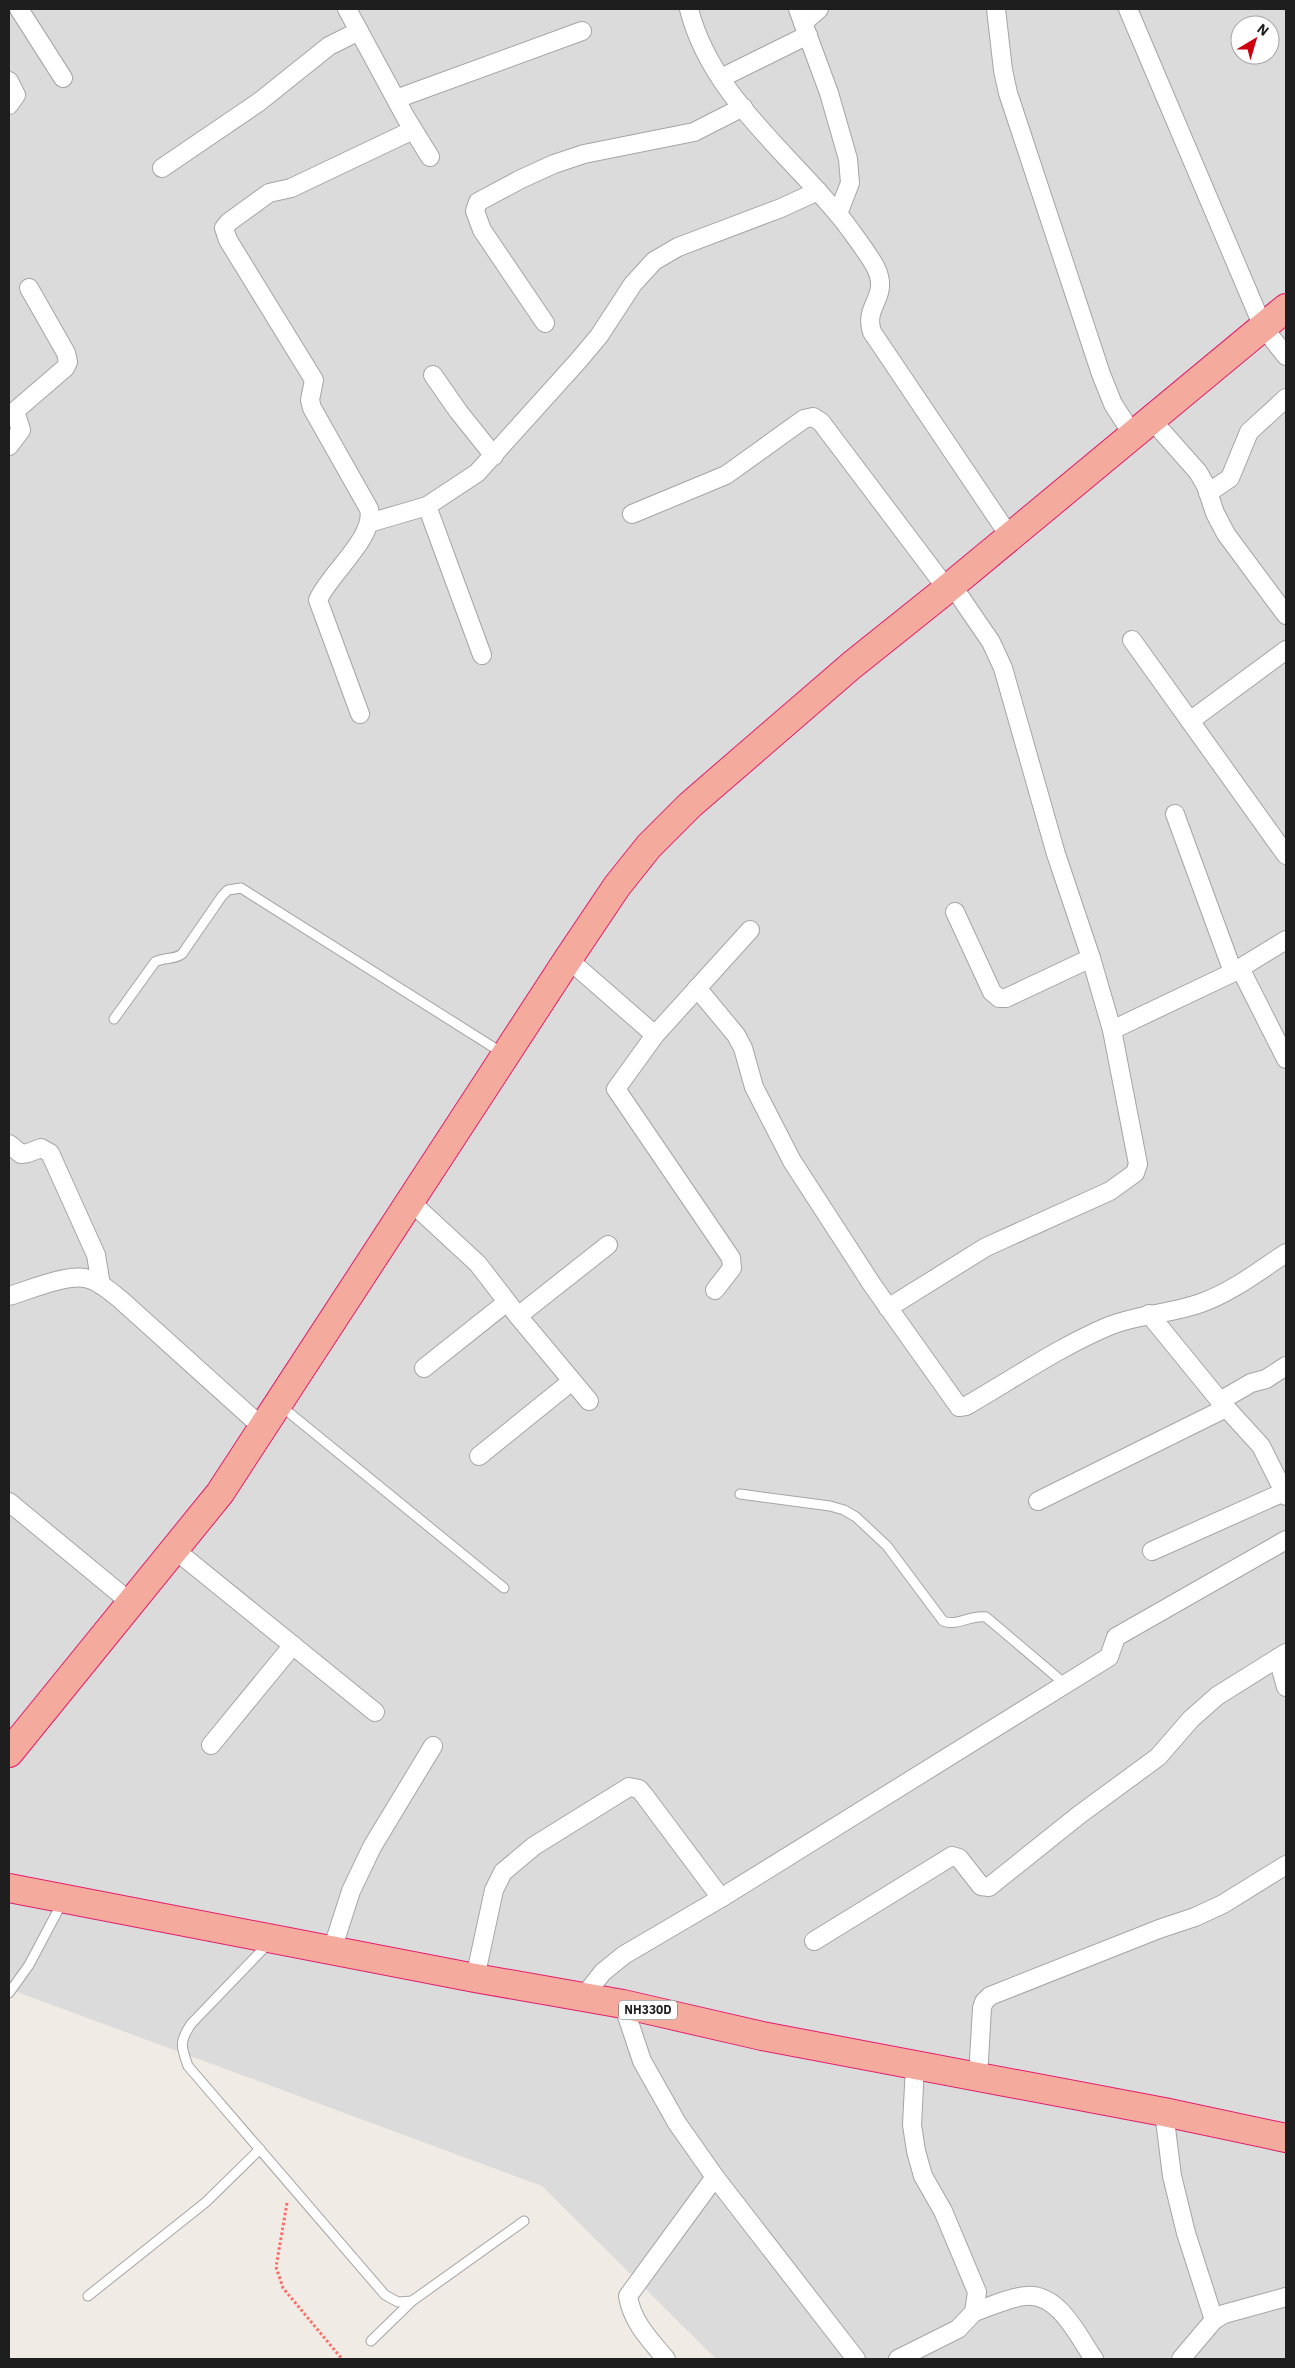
<svg xmlns="http://www.w3.org/2000/svg" width="1295" height="2368" viewBox="0 0 1295 2368" font-family="'IBM Plex Sans',sans-serif">
	<style>
		.residential { fill: #dcdbdb; fill-rule: evenodd }
		.lines { fill: none; stroke-linecap: round; stroke-linejoin: round }
		.service-casing { stroke: #a5a5a5; stroke-width: 11 }
		.minor-casing { stroke: #a5a5a5; stroke-width: 20 }
		.trunk-casing { stroke: #e21d6d; stroke-width: 30 }
		.path { stroke: #ff6b65; stroke-width: 3; stroke-dasharray: 2.5 2.5; stroke-linecap: butt }
		.service { stroke: #fff; stroke-width: 9 }
		.minor { stroke: #fff; stroke-width: 18 }
		.trunk { stroke: #f4aa9d; stroke-width: 28 }
		.labels { text-anchor: middle; stroke-width: 4; stroke-linejoin: round; paint-order: stroke }
		.shield { fill: #fff; stroke: #626262; stroke-width: 1 }
		.shield-label { font-size: 12px; font-weight: bold; fill: #1e1e1e }
	</style>
	<rect width="100%" height="100%" fill="#f0ebe4"/>
	<path class="residential" d="M 9,9 L 1286,9 L 1286,2359 L 716,2359 L 542,2186 L 9,1989 ZM 1240,25 L 1270,25 L 1270,55 L 1240,55 Z"/>
	<g class="lines">
		<g class="service-casing">
			<g id="service">
				<path d="M 114,1019 L 155,962 C 164,957 174,960 182,954 L 222,896 L 228,890 L 241,888 L 504,1054"/>
				<polyline points="281,1406 504,1588"/>
				<path d="M 740,1494 L 830,1506 L 844,1510 L 856,1517 L 887,1546 L 943,1621 C 958,1627 971,1614 986,1617 L 1065,1684"/>
				<path d="M 269,1943 L 191,2024 C 179,2042 181,2047 188,2066 L 385,2295 L 398,2302 L 412,2301 L 524,2221"/>
				<polyline points="9,1993 29,1965 63,1901"/>
				<polyline points="88,2296 206,2202 260,2149"/>
				<polyline points="371,2341 412,2301"/>
			</g>
		</g>
		<g class="minor-casing">
			<g id="minor">
				<polyline points="19,9 63,78"/>
				<polyline points="347,9 406,118 430,157"/>
				<path d="M 689,9 C 711,97 792,155 846,224 C 856,238 868,253 876,268 C 890,298 863,305 872,332 L 1010,537"/>
				<polyline points="798,9 829,93 848,159 850,183 838,214"/>
				<polyline points="996,9 1003,70 1008,93 1101,374 1113,404 1133,435"/>
				<polyline points="1128,9 1263,327 1286,356"/>
				<polyline points="803,23 819,9"/>
				<polyline points="721,78 808,35"/>
				<polyline points="9,81 16,95 9,105"/>
				<polyline points="396,99 582,31"/>
				<polyline points="162,168 259,102 329,46 359,31"/>
				<polyline points="545,323 482,230 475,211 478,202 521,179 554,164 584,154 694,132 743,107"/>
				<polyline points="433,375 458,411 494,456"/>
				<polyline points="1151,419 1198,472 1206,486 1215,513 1226,534 1286,615"/>
				<polyline points="9,446 21,430 15,411 65,368 68,362 66,353 29,288"/>
				<polyline points="1208,493 1230,478 1249,432 1286,398"/>
				<polyline points="427,506 482,655"/>
				<polyline points="632,514 726,475 804,419 813,417 821,422 947,589"/>
				<polyline points="369,523 427,506 477,473 578,361 599,336 633,284 654,261 678,247 781,208 818,191"/>
				<polyline points="1132,640 1286,855"/>
				<path d="M 360,714 L 318,600 C 329,574 376,537 369,509 L 312,408 L 310,400 L 314,380 L 228,240 L 224,228 L 229,222 L 269,193 L 291,188 L 413,130"/>
				<polyline points="1190,721 1286,650"/>
				<polyline points="1175,814 1233,972"/>
				<polyline points="955,912 992,992 999,998 1006,998 1091,958"/>
				<polyline points="568,959 655,1035"/>
				<polyline points="1240,968 1286,1059"/>
				<path d="M 697,988 L 736,1035 L 743,1048 L 754,1087 L 792,1161 L 873,1286 L 959,1407 L 966,1406 C 1013,1379 1059,1347 1109,1326 C 1139,1314 1171,1314 1201,1303 C 1232,1292 1259,1271 1286,1253"/>
				<polyline points="1112,1030 1232,973 1286,940"/>
				<polyline points="9,1144 21,1154 28,1153 41,1148 50,1153 96,1255 101,1285"/>
				<polyline points="411,1202 478,1264 518,1316 589,1401"/>
				<polyline points="715,1290 732,1268 731,1258 616,1089 655,1035 750,930"/>
				<path d="M 9,1296 C 29,1290 64,1275 85,1278 C 99,1281 110,1291 121,1300 L 263,1428"/>
				<polyline points="888,1308 986,1247 1110,1191 1135,1173 1138,1164 1112,1030 1091,958 1056,854 1003,668 991,642 952,585"/>
				<polyline points="1149,1314 1220,1401 1261,1446 1286,1496"/>
				<polyline points="518,1316 608,1245"/>
				<polyline points="424,1368 507,1302"/>
				<polyline points="1220,1401 1251,1383 1266,1379 1286,1366"/>
				<polyline points="479,1456 572,1381"/>
				<polyline points="1038,1501 1226,1408"/>
				<polyline points="9,1502 130,1602"/>
				<polyline points="174,1549 375,1712"/>
				<polyline points="1152,1551 1284,1492"/>
				<polyline points="1278,1658 1286,1687"/>
				<polyline points="211,1745 293,1645"/>
				<polyline points="814,1941 952,1856 959,1858 981,1886 989,1887 1079,1815 1158,1757 1191,1719 1217,1696 1286,1653"/>
				<polyline points="332,1950 351,1891 372,1847 433,1746"/>
				<polyline points="475,1978 494,1890 503,1872 534,1846 629,1787 639,1789 644,1795 721,1898"/>
				<polyline points="583,1997 603,1972 624,1955 721,1898 1109,1657 1116,1637 1286,1540"/>
				<polyline points="623,2004 642,2061 677,2123 715,2177 856,2359"/>
				<polyline points="978,2077 982,2008 984,2002 990,1996 1159,1929 1195,1917 1223,1904 1286,1865"/>
				<polyline points="1164,2112 1172,2176 1186,2233 1214,2320"/>
				<path d="M 974,2312 C 990,2307 1009,2297 1026,2296 C 1059,2293 1078,2336 1094,2359"/>
				<path d="M 666,2359 C 650,2340 632,2322 628,2296 L 715,2177"/>
				<polyline points="898,2359 958,2329 974,2312 977,2292 943,2211 923,2176 916,2151 912,2125 915,2066"/>
				<polyline points="1181,2359 1214,2320 1224,2314 1286,2297"/>
			</g>
		</g>
		<g class="trunk-casing">
			<g id="trunk">
				<polyline points="9,1753 220,1493 568,959 617,886 649,846 690,805 852,665 947,589 1286,308"/>
				<polyline points="9,1888 475,1978 623,2004 762,2036 1164,2112 1286,2138"/>
			</g>
		</g>
		<polyline class="path" points="287,2203 276,2267 283,2288 342,2359"/>
		<use href="#service" class="service"/>
		<use href="#minor" class="minor"/>
		<use href="#trunk" class="trunk"/>
	</g>
	<g class="labels">
		<rect class="shield" x="619" y="2000.5" width="58" height="19" rx="4"/>
		<g class="shield-label">
			<text x="648" y="2014">NH330D</text>
		</g>
	</g>
	<rect width="1295" height="2368" fill="none" stroke="#1e1e1e" stroke-width="20"/>
	<g transform="translate(1255 40) rotate(38)"><circle r="24" fill="#ffffff" stroke="#a5a5a5"/>
	<path d="M0-4L9 19L0 12L-9 19Z" fill="#cc000e"/>
	<text y="-8" font-size="14" font-weight="bold" text-anchor="middle" fill="#1e1e1e">N</text>
	</g>
</svg>
